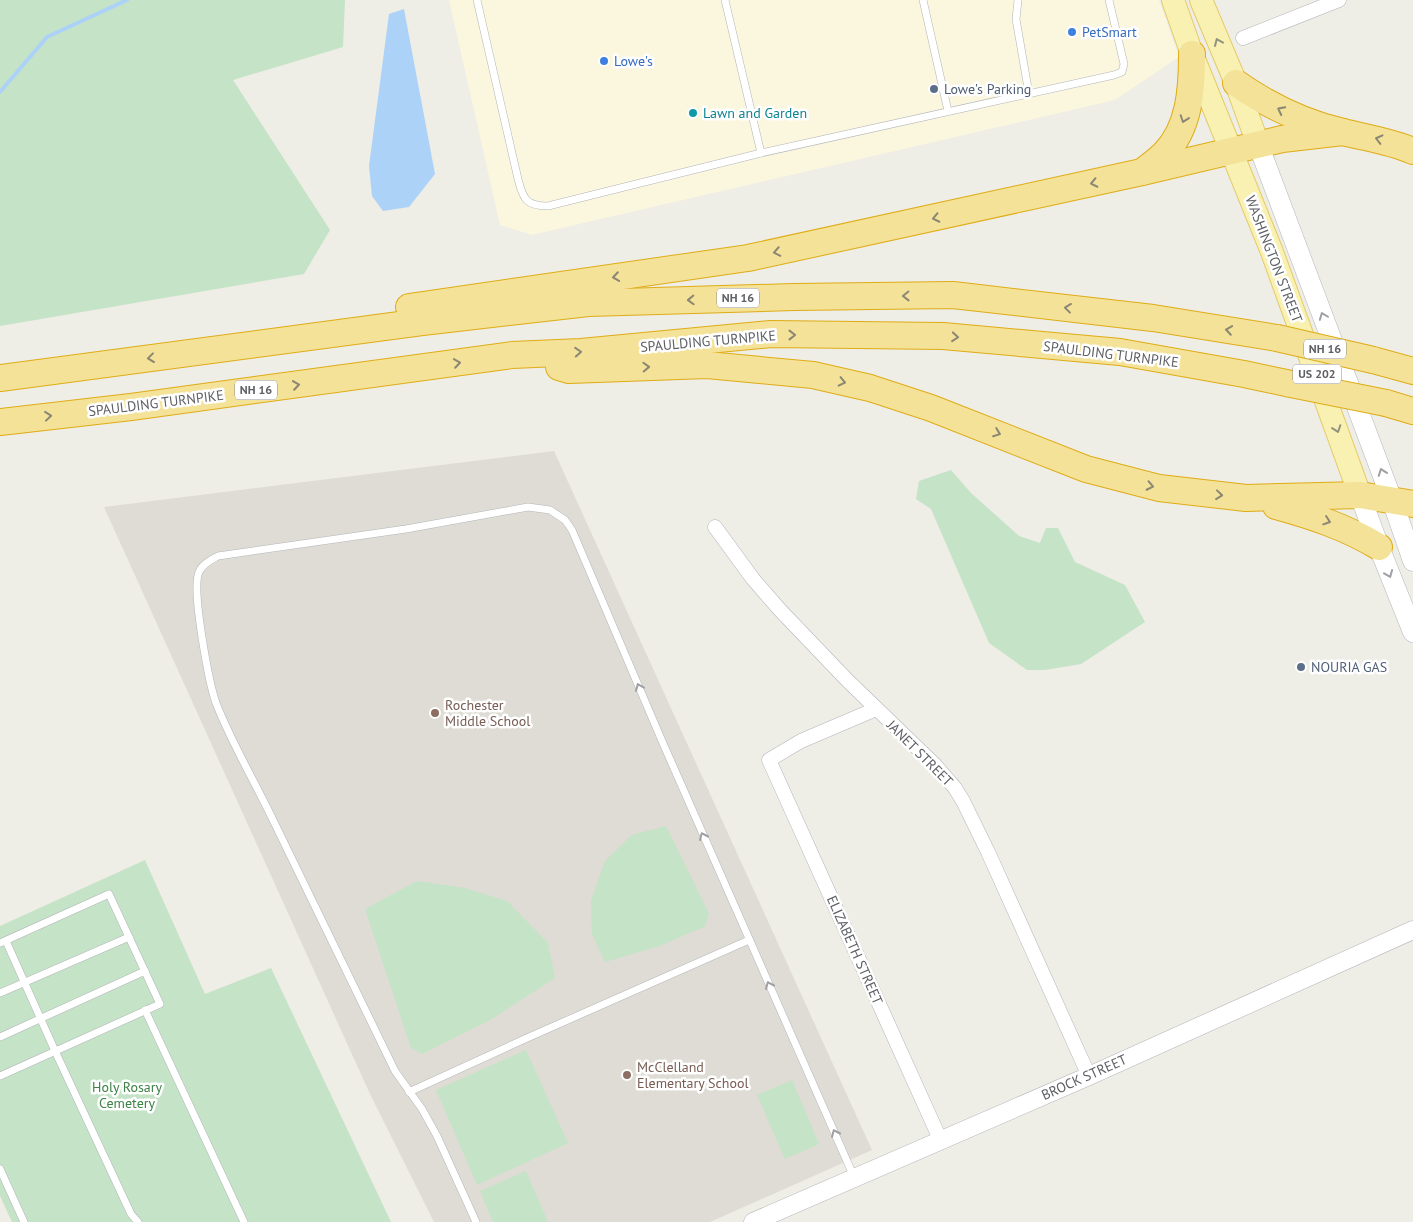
<svg xmlns="http://www.w3.org/2000/svg" width="1413" height="1222" viewBox="0 0 1413 1222" font-family="'PT Sans',sans-serif">
	<style>
		.commercial { fill: #fbf6de }
		.education { fill: #dedcd4 }
		.green { fill: #c5e3c7 }
		.water { fill: #add2f7 }
		.lines { fill: none; stroke-linecap: round; stroke-linejoin: round }
		.stream { stroke: #add2f7; stroke-width: 4 }
		.service-casing { stroke: #b3b5b9; stroke-width: 8 }
		.minor-casing { stroke: #b3b5b9; stroke-width: 15 }
		.tertiary-casing { stroke: #b3b5b9; stroke-width: 19 }
		.secondary-casing { stroke: #b5b7bc; stroke-width: 21 }
		.primary-casing { stroke: #e5ca69; stroke-width: 24 }
		.motorway-casing { stroke: #dfac15; stroke-width: 28 }
		.service { stroke: #fff; stroke-width: 7 }
		.minor { stroke: #fff; stroke-width: 14 }
		.tertiary { stroke: #fff; stroke-width: 18 }
		.secondary { stroke: #fff; stroke-width: 20 }
		.primary { stroke: #f8f1b2; stroke-width: 22 }
		.motorway { stroke: #f3e298; stroke-width: 26 }
		.motorway-bridge-casing { stroke: #dfac15; stroke-width: 28; stroke-linecap: butt }
		.motorway-bridge { stroke: #f3e298; stroke-width: 26 }
		.oneway { stroke: #949380 }
		.oneway2 { stroke: #8b8774 }
		.oneway3 { stroke: #9ea0a3 }
		.shop-dot { fill: #3f7fe0; stroke: #fff; stroke-width: 2 }
		.service-dot { fill: #5c6f8a; stroke: #fff; stroke-width: 2 }
		.culture-dot { fill: #0f9aa8; stroke: #fff; stroke-width: 2 }
		.education-dot { fill: #8d6e63; stroke: #fff; stroke-width: 2 }
		.labels { text-anchor: middle; stroke-width: 5; stroke-linejoin: round; paint-order: stroke }
		.shield { fill: #fff; stroke: #8e9093; stroke-width: 1 }
		.shield-label { font-size: 12px; font-weight: bold; fill: #5e6065 }
		.shop-label { font-size: 14px; fill: #366cbe; stroke: #fff; text-anchor: start }
		.service-label { font-size: 14px; fill: #4e5e75; stroke: #fff; text-anchor: start }
		.culture-label { font-size: 14px; fill: #0d838f; stroke: #fff; text-anchor: start }
		.street-label { font-size: 14px; fill: #5e6065; stroke: #fff }
		.education-label { font-size: 14px; fill: #785e54; stroke: #fff; text-anchor: start }
		.park-label { font-size: 14px; fill: #3e8346; stroke: #fff }
	</style>
	<rect width="100%" height="100%" fill="#eeede6"/>
	<polygon class="commercial" points="449,0 1159,0 1179,57 1115,100 532,235 500,225"/>
	<polygon class="education" points="554,451 872,1150 710,1222 434,1222 370,1094 104,507"/>
	<g class="green">
		<polygon points="0,0 345,0 343,47 233,80 330,230 304,274 0,326"/>
		<polygon points="951,470 971,493 1019,536 1040,543 1046,528 1058,528 1075,562 1125,585 1145,622 1081,664 1045,670 1027,670 989,643 931,509 916,499 919,481"/>
		<polygon points="666,826 709,914 705,926 660,946 605,962 592,934 591,901 605,861 632,835"/>
		<polygon points="145,860 205,994 271,968 391,1222 12,1222 0,1196 0,926"/>
		<polygon points="417,881 465,888 507,901 548,943 555,978 490,1020 422,1054 411,1048 365,909"/>
		<polygon points="526,1050 568,1143 477,1185 436,1090"/>
		<polygon points="792,1080 819,1144 785,1159 757,1095"/>
		<polygon points="526,1171 548,1222 493,1222 480,1191"/>
	</g>
	<polygon class="water" points="404,9 435,174 409,207 383,211 372,196 369,166 389,14"/>
	<g class="lines">
		<polyline class="stream" points="0,92 47,37 127,0"/>
		<g class="service-casing">
			<g id="service">
				<path d="M 477,0 L 518,179 C 523,199 526,206 548,206 L 761,153"/>
				<polyline points="725,0 761,153 1114,75 1122,72 1124,64 1109,0"/>
				<polyline points="923,0 948,111"/>
				<polyline points="1018,0 1016,19 1029,94"/>
				<polyline points="6,941 55,1051 131,1214 138,1222"/>
				<polyline points="0,943 109,894 160,1004 0,1076"/>
				<polyline points="0,993 129,937"/>
				<polyline points="145,1010 244,1222"/>
				<polyline points="0,1037 145,971"/>
				<polyline points="409,1092 527,1038 749,940"/>
				<polyline points="0,1169 24,1222"/>
				<path d="M 476,1222 L 437,1136 L 422,1109 L 395,1071 C 354,988 314,905 274,822 C 255,782 232,744 216,703 C 209,683 191,589 199,572 C 202,564 211,560 218,556 L 406,529 L 528,507 L 550,510 L 565,520 L 572,530 L 662,741 L 854,1177"/>
			</g>
		</g>
		<g class="minor-casing">
			<g id="minor">
				<polyline points="1243,38 1339,0"/>
				<polyline points="715,527 753,579 780,610 847,680 935,765 955,788 963,801 988,852 1089,1076"/>
				<polyline points="876,709 801,741 769,760 940,1139"/>
			</g>
		</g>
		<g class="tertiary-casing">
			<polyline id="tertiary" points="753,1222 1089,1076 1413,930"/>
		</g>
		<g class="secondary-casing">
			<g id="secondary">
				<polyline points="1258,144 1392,500 1413,561"/>
				<polyline points="1360,495 1379,547 1413,632"/>
			</g>
		</g>
		<g class="primary-casing">
			<g id="primary">
				<polyline points="1173,0 1192,54 1272,252 1360,495"/>
				<polyline points="1201,0 1236,83 1258,144"/>
			</g>
		</g>
		<g class="motorway-casing">
			<g id="motorway">
				<path d="M 1236,83 C 1269,106 1304,123 1343,132 C 1367,138 1390,141 1413,151"/>
				<path d="M 1142,172 C 1150,166 1157,161 1164,154 C 1190,128 1192,88 1192,54"/>
				<polyline points="409,307 748,258 1142,172 1282,139 1343,132"/>
				<polyline points="1373,360 1413,371"/>
				<polyline points="559,367 569,370 707,365 813,375 870,388 931,408 1086,469 1159,488 1246,498 1360,495 1413,504"/>
				<polyline points="0,378 422,322 588,303 794,297 953,295 1153,318 1277,338"/>
				<polyline points="1386,403 1413,411"/>
				<polyline points="0,422 131,407 512,355 581,352 771,334 943,336 1120,352 1244,374 1291,384"/>
				<path d="M 1276,506 C 1312,516 1346,527 1379,547"/>
			</g>
		</g>
		<use href="#service" class="service"/>
		<use href="#minor" class="minor"/>
		<use href="#tertiary" class="tertiary"/>
		<use href="#secondary" class="secondary"/>
		<use href="#primary" class="primary"/>
		<use href="#motorway" class="motorway"/>
		<g class="motorway-bridge-casing">
			<g id="motorway-bridge">
				<polyline points="1277,338 1373,360"/>
				<polyline points="1291,384 1386,403"/>
			</g>
		</g>
		<use href="#motorway-bridge" class="motorway-bridge"/>
	</g>
	<defs><path id="oneway-chevron" d="M-2-3.5L2.5 0L-2 3.5" fill="none" stroke-width="1.6" stroke-linecap="round" stroke-linejoin="round" transform="scale(1.25)"/></defs>
	<g class="oneway">
		<use href="#oneway-chevron" transform="translate(1218 42) rotate(-113)"/>
		<use href="#oneway-chevron" transform="translate(1337 429) rotate(71)"/>
	</g>
	<g class="oneway2">
		<use href="#oneway-chevron" transform="translate(1281 110) rotate(-153)"/>
		<use href="#oneway-chevron" transform="translate(1184 119) rotate(109)"/>
		<use href="#oneway-chevron" transform="translate(1379 139) rotate(-166)"/>
		<use href="#oneway-chevron" transform="translate(1094 183) rotate(168)"/>
		<use href="#oneway-chevron" transform="translate(936 218) rotate(168)"/>
		<use href="#oneway-chevron" transform="translate(777 252) rotate(169)"/>
		<use href="#oneway-chevron" transform="translate(616 277) rotate(172)"/>
		<use href="#oneway-chevron" transform="translate(906 296) rotate(179)"/>
		<use href="#oneway-chevron" transform="translate(691 300) rotate(178)"/>
		<use href="#oneway-chevron" transform="translate(1068 308) rotate(-173)"/>
		<use href="#oneway-chevron" transform="translate(1229 330) rotate(-171)"/>
		<use href="#oneway-chevron" transform="translate(792 335)"/>
		<use href="#oneway-chevron" transform="translate(955 337) rotate(5)"/>
		<use href="#oneway-chevron" transform="translate(578 352) rotate(-4)"/>
		<use href="#oneway-chevron" transform="translate(151 358) rotate(173)"/>
		<use href="#oneway-chevron" transform="translate(457 363) rotate(-8)"/>
		<use href="#oneway-chevron" transform="translate(646 367) rotate(-2)"/>
		<use href="#oneway-chevron" transform="translate(842 382) rotate(13)"/>
		<use href="#oneway-chevron" transform="translate(296 385) rotate(-8)"/>
		<use href="#oneway-chevron" transform="translate(48 416) rotate(-6)"/>
		<use href="#oneway-chevron" transform="translate(997 433) rotate(21)"/>
		<use href="#oneway-chevron" transform="translate(1150 486) rotate(12)"/>
		<use href="#oneway-chevron" transform="translate(1219 495) rotate(6)"/>
		<use href="#oneway-chevron" transform="translate(1327 521) rotate(19)"/>
	</g>
	<g class="oneway3">
		<use href="#oneway-chevron" transform="translate(1323 316) rotate(-111)"/>
		<use href="#oneway-chevron" transform="translate(1382 472) rotate(-110)"/>
		<use href="#oneway-chevron" transform="translate(1389 574) rotate(68)"/>
		<use href="#oneway-chevron" transform="translate(639 687) rotate(-113)"/>
		<use href="#oneway-chevron" transform="translate(703 836) rotate(-114)"/>
		<use href="#oneway-chevron" transform="translate(769 985) rotate(-114)"/>
		<use href="#oneway-chevron" transform="translate(835 1133) rotate(-114)"/>
	</g>
	<g class="shop-dot">
		<circle cx="1072" cy="32" r="5"/>
		<circle cx="604" cy="61" r="5"/>
	</g>
	<g class="service-dot">
		<circle cx="934" cy="89" r="5"/>
		<circle cx="1301" cy="667" r="5"/>
	</g>
	<circle class="culture-dot" cx="693" cy="113" r="5"/>
	<g class="education-dot">
		<circle cx="435" cy="713" r="5"/>
		<circle cx="627" cy="1075" r="5"/>
	</g>
	<g class="labels">
		<g class="shield">
			<rect x="717" y="288.5" width="42" height="19" rx="4"/>
			<rect x="1304" y="339.5" width="42" height="19" rx="4"/>
			<rect x="1293" y="364.5" width="48" height="19" rx="4"/>
			<rect x="235" y="380.5" width="42" height="19" rx="4"/>
		</g>
		<g class="shield-label">
			<text x="738" y="302">NH 16</text>
			<text x="1325" y="353">NH 16</text>
			<text x="1317" y="378">US 202</text>
			<text x="256" y="394">NH 16</text>
		</g>
		<g class="shop-label">
			<text x="1082" y="37">PetSmart</text>
			<text x="614" y="66">Lowe's</text>
		</g>
		<g class="service-label">
			<text x="944" y="94">Lowe's Parking</text>
			<text x="1311" y="672">NOURIA GAS</text>
		</g>
		<g class="culture-label">
			<text x="703" y="118">Lawn and Garden</text>
		</g>
		<g class="street-label">
			<text transform="translate(1274 259) rotate(69)" y="5">WASHINGTON STREET</text>
			<text transform="translate(708 341) rotate(-5)" y="5">SPAULDING TURNPIKE</text>
			<text transform="translate(1111 354) rotate(7)" y="5">SPAULDING TURNPIKE</text>
			<text transform="translate(156 403) rotate(-7)" y="5">SPAULDING TURNPIKE</text>
			<text transform="translate(920 753) rotate(45)" y="5">JANET STREET</text>
			<text transform="translate(855 950) rotate(66)" y="5">ELIZABETH STREET</text>
			<text transform="translate(1084 1077) rotate(-24)" y="5">BROCK STREET</text>
		</g>
		<g class="education-label">
			<text x="445" y="710">Rochester<tspan x="445" dy="16">Middle School</tspan></text>
			<text x="637" y="1072">McClelland<tspan x="637" dy="16">Elementary School</tspan></text>
		</g>
		<g class="park-label">
			<text x="127" y="1092">Holy Rosary<tspan x="127" dy="16">Cemetery</tspan></text>
		</g>
	</g>
</svg>
